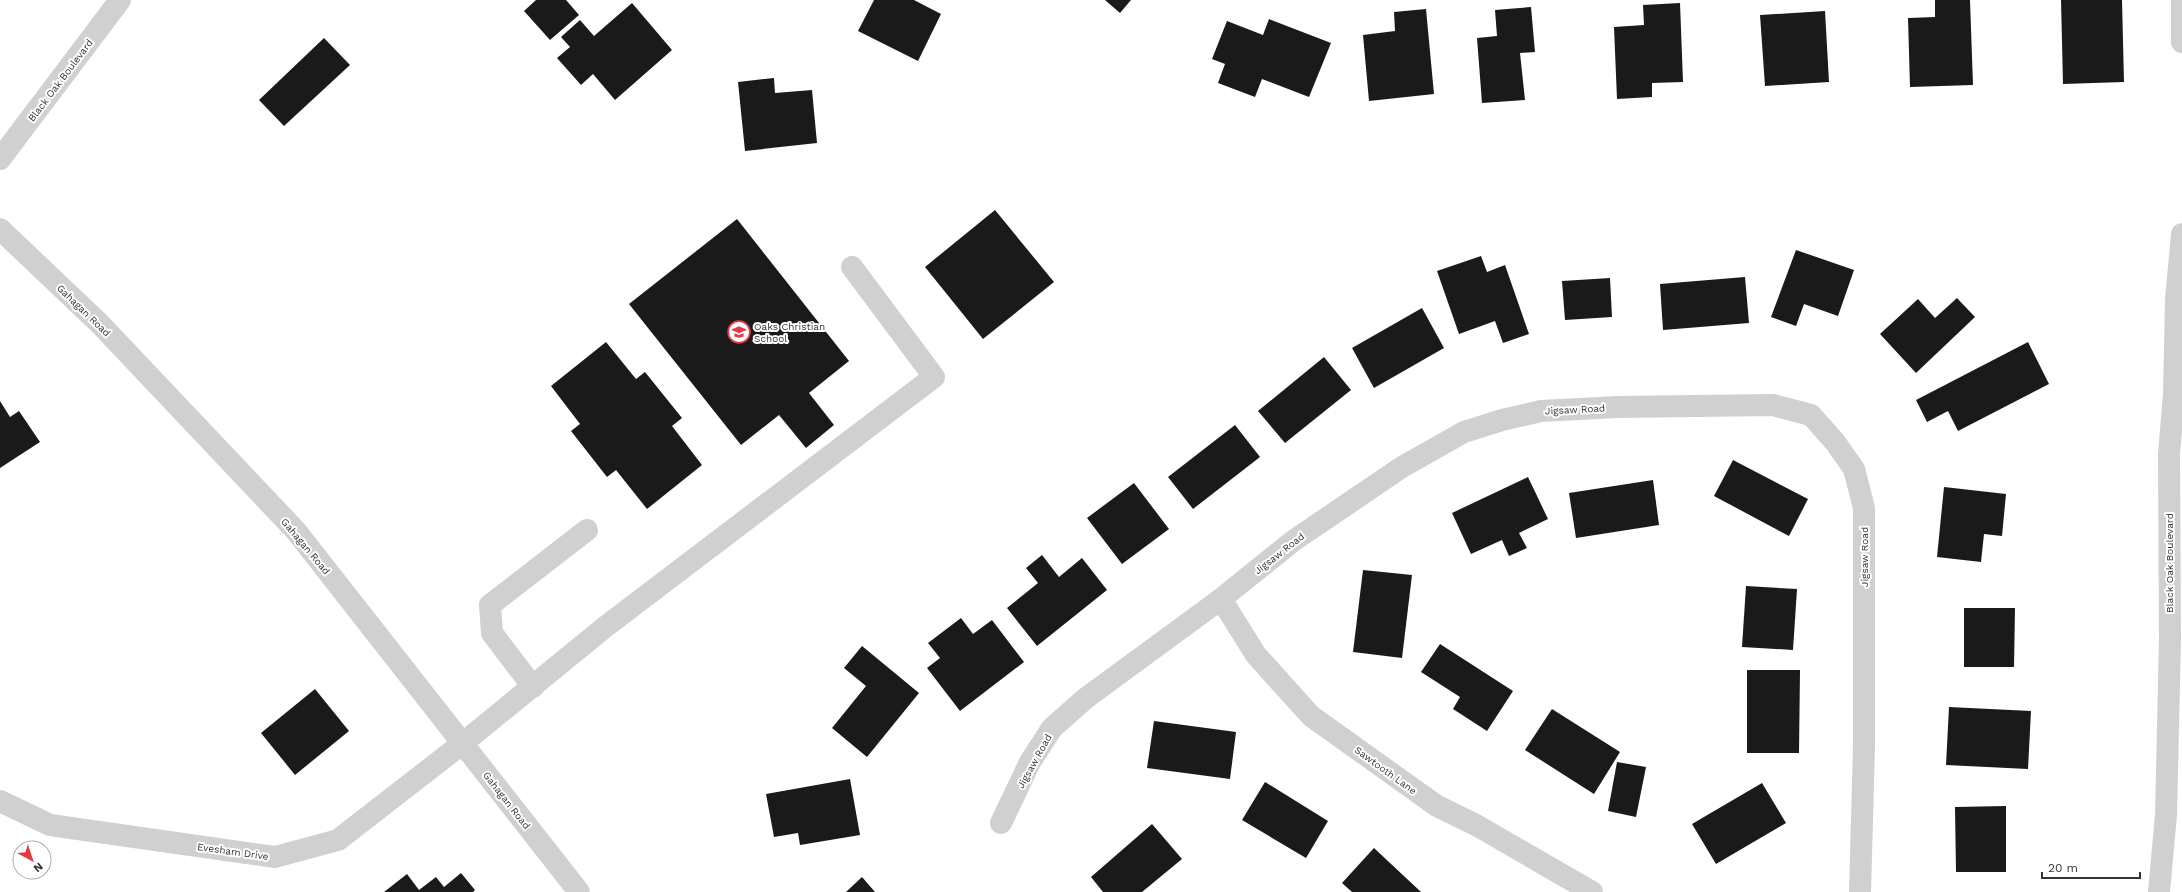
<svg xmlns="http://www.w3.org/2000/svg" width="2182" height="892" viewBox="0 0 2182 892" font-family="'Work Sans',sans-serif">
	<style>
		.building { fill: #1a1a1a }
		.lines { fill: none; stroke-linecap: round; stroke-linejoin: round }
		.minor { stroke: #d0d0d0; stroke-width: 22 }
		.labels { text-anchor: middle; stroke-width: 4; stroke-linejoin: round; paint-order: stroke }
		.street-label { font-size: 10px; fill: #333; stroke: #fff }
		.poi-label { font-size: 10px; fill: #333; stroke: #fff; text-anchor: start }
	</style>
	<rect width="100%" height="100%" fill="#fff"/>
	<g class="building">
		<polygon points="536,0 566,0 579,15 550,40 524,11"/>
		<polygon points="874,0 914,0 941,14 918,61 858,31"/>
		<polygon points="1105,0 1131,0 1120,13"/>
		<polygon points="1935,0 1970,0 1973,85 1910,87 1908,18 1935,17"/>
		<polygon points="2061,0 2122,0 2124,82 2063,84"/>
		<polygon points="632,3 672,50 615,100 593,74 581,85 557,58 570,47 561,37 580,20 594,36"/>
		<polygon points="1680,3 1683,82 1652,83 1652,97 1617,99 1614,27 1644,25 1643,5"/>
		<polygon points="1531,7 1535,52 1520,53 1525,100 1482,103 1477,38 1497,36 1495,10"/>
		<polygon points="1426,9 1434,94 1369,101 1363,35 1395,31 1394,12"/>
		<polygon points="1825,11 1829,82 1765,86 1760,15"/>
		<polygon points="1269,19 1331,43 1309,97 1262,79 1255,97 1218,83 1225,64 1212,59 1227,21 1263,35"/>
		<polygon points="324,38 350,65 284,126 259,100"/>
		<polygon points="774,78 775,93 812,90 817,143 745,151 738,82"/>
		<polygon points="995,210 1054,282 983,339 925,267"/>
		<polygon points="737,219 849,361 809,393 834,425 806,448 779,415 741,445 629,304"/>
		<polygon points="1796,250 1854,270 1838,316 1804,304 1796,326 1771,317"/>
		<polygon points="1481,256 1487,272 1505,265 1529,334 1503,343 1495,321 1459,334 1437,271"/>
		<polygon points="1745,277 1749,323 1663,330 1660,284"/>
		<polygon points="1610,278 1612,317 1565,320 1562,281"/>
		<polygon points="1957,298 1975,317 1916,373 1880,334 1918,299 1935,318"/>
		<polygon points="1422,308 1444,348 1374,388 1352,348"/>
		<polygon points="606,342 636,379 645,372 682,418 672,426 702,465 647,509 616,470 607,477 571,431 580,424 551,386"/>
		<polygon points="2028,342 2049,384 1958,431 1948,411 1927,422 1916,400"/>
		<polygon points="1324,357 1351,390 1285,443 1258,411"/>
		<polygon points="0,401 10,417 19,411 40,442 0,468"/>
		<polygon points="1235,425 1260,457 1193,509 1168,477"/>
		<polygon points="1733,460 1808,499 1789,536 1714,496"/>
		<polygon points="1528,477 1548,519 1519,533 1527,548 1509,556 1502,540 1471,554 1452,513"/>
		<polygon points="1653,480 1659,525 1576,538 1569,493"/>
		<polygon points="1134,483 1169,529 1122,564 1087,518"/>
		<polygon points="1944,487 2006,494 2002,536 1984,534 1981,562 1937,557"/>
		<polygon points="1042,555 1059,577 1082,558 1107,590 1037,646 1007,608 1038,583 1026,568"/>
		<polygon points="1363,570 1412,575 1402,658 1353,652"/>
		<polygon points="1746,586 1797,589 1793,650 1742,647"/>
		<polygon points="1964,608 2015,608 2014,667 1964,667"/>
		<polygon points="961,618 973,634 992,620 1024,662 960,711 927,668 940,658 928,643"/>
		<polygon points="1440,644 1513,691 1487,731 1453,709 1460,697 1421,672"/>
		<polygon points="862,646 919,693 867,757 832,728 866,686 844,668"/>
		<polygon points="1747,670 1800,670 1799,753 1747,753"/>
		<polygon points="315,689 349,731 295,775 261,733"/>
		<polygon points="1949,707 2031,711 2028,769 1946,765"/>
		<polygon points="1552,709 1620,752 1594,794 1525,750"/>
		<polygon points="1154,721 1236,732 1230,779 1147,768"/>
		<polygon points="1617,762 1646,767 1636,817 1608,811"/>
		<polygon points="850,779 860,835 800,845 798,833 774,837 766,794"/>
		<polygon points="1265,782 1328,821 1306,858 1242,820"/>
		<polygon points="1762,783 1786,823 1716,864 1692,824"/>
		<polygon points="2006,806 2006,872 1956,872 1955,807"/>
		<polygon points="1152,824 1182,859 1142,892 1103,892 1091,877"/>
		<polygon points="1374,848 1421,892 1352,892 1342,883"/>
		<polygon points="461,873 475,890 473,892 384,892 407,874 419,890 436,877 444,887"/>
		<polygon points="862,877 875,892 846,892"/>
	</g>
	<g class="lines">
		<g class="minor">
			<polyline points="2182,0 2182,42"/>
			<polyline points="0,159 120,0"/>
			<polyline points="0,229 100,324 296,531 579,892"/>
			<polyline points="1221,599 1256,655 1311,716 1437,806 1476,825 1592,892"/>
			<polyline points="533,687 492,633 490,605 587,530"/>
			<polyline points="0,801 50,825 275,857 338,840 463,743 605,627 934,377 852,267"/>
			<polyline points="1001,823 1030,762 1052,728 1086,698 1221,599 1293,541 1402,467 1464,432 1502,420 1541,411 1617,407 1773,405 1811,415 1835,442 1854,469 1864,508 1864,746 1860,892"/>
			<polyline points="2159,892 2166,815 2170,639 2169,454 2174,394 2176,300 2182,234"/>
		</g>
	</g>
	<defs>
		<g id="school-ring" transform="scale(1.15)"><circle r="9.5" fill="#fff" stroke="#e63946" stroke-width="1.5"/><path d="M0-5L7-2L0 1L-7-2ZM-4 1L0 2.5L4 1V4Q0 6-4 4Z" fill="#e63946"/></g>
	</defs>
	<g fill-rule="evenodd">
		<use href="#school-ring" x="739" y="332"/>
	</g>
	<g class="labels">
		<g class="street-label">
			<text transform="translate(60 80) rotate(-53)" y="4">Black Oak Boulevard</text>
			<text transform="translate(84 310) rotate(44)" y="4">Gahagan Road</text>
			<text transform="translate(1575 409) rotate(-3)" y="4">Jigsaw Road</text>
			<text transform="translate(306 546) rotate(50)" y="4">Gahagan Road</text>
			<text transform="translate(1279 553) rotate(-38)" y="4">Jigsaw Road</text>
			<text transform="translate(1864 557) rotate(-90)" y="4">Jigsaw Road</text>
			<text transform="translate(2169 563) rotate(-90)" y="4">Black Oak Boulevard</text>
			<text transform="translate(1034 761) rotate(-61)" y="4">Jigsaw Road</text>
			<text transform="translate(1386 770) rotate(36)" y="4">Sawtooth Lane</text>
			<text transform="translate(507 800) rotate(52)" y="4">Gahagan Road</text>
			<text transform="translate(233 851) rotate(8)" y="4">Evesham Drive</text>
		</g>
		<g class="poi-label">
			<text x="754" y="330">Oaks Christian<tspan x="754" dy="12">School</tspan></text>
		</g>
	</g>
	<g transform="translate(32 860) rotate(140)"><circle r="19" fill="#ffffff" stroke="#adadad"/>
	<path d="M0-3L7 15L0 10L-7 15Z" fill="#e63946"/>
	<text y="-6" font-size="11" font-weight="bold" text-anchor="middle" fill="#333333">N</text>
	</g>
	<path d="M2042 872v6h98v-6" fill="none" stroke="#333333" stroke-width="2"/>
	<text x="2048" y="872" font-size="12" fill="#333333" stroke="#ffffff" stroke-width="3" paint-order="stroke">20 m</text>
</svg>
